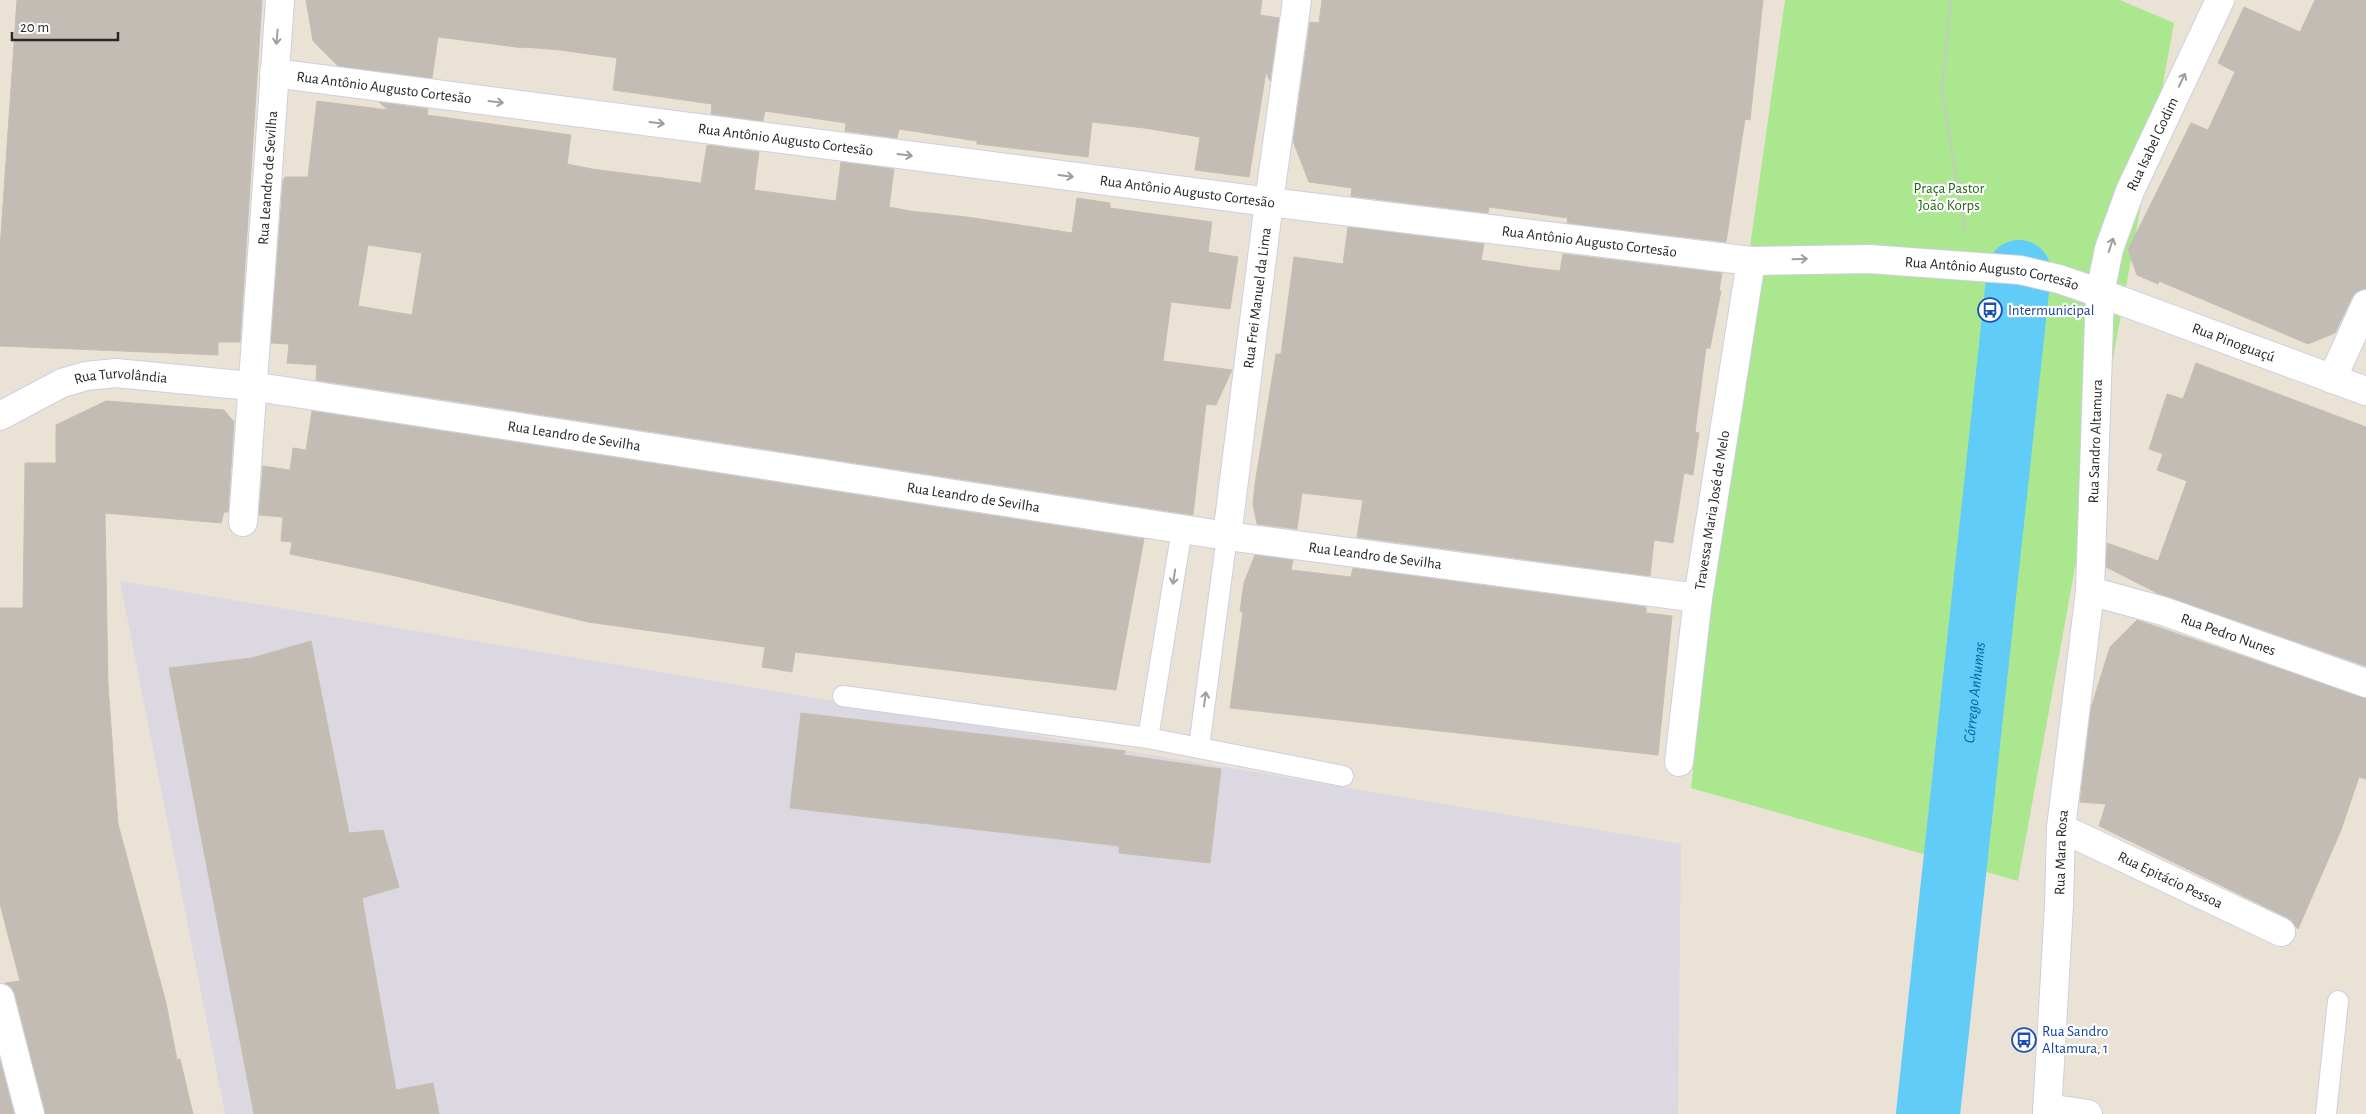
<svg xmlns="http://www.w3.org/2000/svg" width="2366" height="1114" viewBox="0 0 2366 1114" font-family="'Alegreya Sans',sans-serif">
	<style>
		.industrial { fill: #dbd8e2 }
		.green { fill: #aae78e }
		.lines { fill: none; stroke-linecap: round; stroke-linejoin: round }
		.river { stroke: #60ccf7; stroke-width: 64 }
		.building { fill: #c2bcb4; stroke: #c6bfb0; fill-rule: evenodd }
		.service-casing { stroke: #cccfe2; stroke-width: 22 }
		.minor-casing { stroke: #cccfe2; stroke-width: 30 }
		.path { stroke: #c7c7c7; stroke-width: 3; stroke-dasharray: 4 2.5; stroke-linecap: butt }
		.service { stroke: #fff; stroke-width: 20 }
		.minor { stroke: #fff; stroke-width: 28 }
		.oneway { stroke: #9e9e9e }
		.labels { text-anchor: middle; stroke-width: 4.5; stroke-linejoin: round; paint-order: stroke }
		.street-label { font-size: 15px; fill: #272727; stroke: #fff }
		.park-label { font-size: 15px; fill: #236714; stroke: #fff }
		.transit-label { font-size: 15px; fill: #164399; stroke: #fff; text-anchor: start }
		.water-label { font-size: 16px; font-style: italic; fill: #04669e; stroke: #fff }
	</style>
	<rect width="100%" height="100%" fill="#ebe2d6"/>
	<polygon class="industrial" points="120,581 1681,844 1678,1114 225,1114"/>
	<polygon class="green" points="1785,0 2120,0 2174,23 2018,881 1691,788 1750,247"/>
	<g class="lines">
		<path class="river" id="s1" d="M 1928,1114 L 2019,272"/>
	</g>
	<g class="building">
		<polygon points="17,0 262,0 240,342 218,342 218,355 0,346 0,249"/>
		<polygon points="306,0 1262,0 1260,15 1279,18 1270,81 1266,72 1249,177 1195,170 1200,137 1144,128 1092,122 1088,157 977,144 977,141 899,129 897,138 845,131 846,123 765,111 763,121 711,114 712,104 613,90 617,58 560,50 524,47 524,48 438,37 432,78 338,66 313,41"/>
		<polygon points="1322,0 1763,0 1750,120 1745,119 1726,242 1567,223 1568,218 1489,207 1488,213 1351,196 1352,188 1309,182 1293,141 1310,22 1319,23"/>
		<polygon points="2315,0 2366,0 2366,289 2357,291 2352,297 2335,333 2308,344 2159,281 2158,284 2137,275 2128,250 2191,123 2208,130 2235,72 2218,63 2244,7 2300,32"/>
		<path d="M 317,101 L 388,110 L 379,102 L 428,109 L 427,115 L 571,135 L 567,164 L 592,169 L 701,183 L 707,145 L 759,152 L 754,190 L 836,201 L 841,162 L 894,169 L 889,207 L 910,211 L 967,217 L 1072,233 L 1077,198 L 1110,203 L 1110,208 L 1212,222 L 1208,252 L 1238,257 L 1230,309 L 1171,302 L 1163,361 L 1232,370 L 1216,405 L 1206,404 L 1193,515 L 316,380 L 317,365 L 287,363 L 289,344 L 271,343 L 283,181 L 285,177 L 308,177 ZM 368,245 L 422,253 L 412,315 L 358,306 Z"/>
		<polygon points="1348,227 1484,244 1481,260 1534,268 1560,271 1563,254 1722,273 1719,291 1721,291 1710,348 1706,348 1695,432 1699,433 1693,475 1684,473 1673,543 1654,540 1650,576 1357,537 1363,500 1302,493 1297,529 1257,524 1253,504 1255,484 1276,354 1281,354 1294,257 1343,264"/>
		<polygon points="2196,363 2366,427 2366,666 2159,594 2106,567 2107,543 2158,561 2187,481 2157,470 2163,454 2149,449 2167,394 2183,399"/>
		<polygon points="106,401 224,410 234,422 228,512 224,512 221,523 105,513 108,684 118,824 166,1003 177,1060 180,1059 193,1114 45,1114 15,994 11,987 5,983 20,981 0,904 0,608 23,608 25,463 56,463 56,425"/>
		<polygon points="312,411 1144,539 1116,690 795,652 792,672 762,667 765,647 588,622 396,576 290,554 292,542 281,541 283,517 259,515 263,466 290,470 293,448 306,450"/>
		<polygon points="1255,555 1293,560 1291,570 1351,577 1353,568 1646,607 1646,613 1672,616 1658,755 1230,708 1243,612 1240,611 1244,583"/>
		<polygon points="2137,620 2366,698 2366,779 2359,777 2341,830 2298,929 2288,918 2099,826 2106,804 2080,802 2091,708 2110,647"/>
		<polygon points="311,641 349,833 383,830 399,887 362,898 396,1090 433,1083 439,1114 254,1114 169,668 252,658"/>
		<polygon points="801,713 1125,751 1124,755 1221,769 1210,863 1119,853 1119,846 790,808"/>
		<polygon points="0,1060 14,1114 0,1114"/>
	</g>
	<g class="lines">
		<g class="service-casing">
			<g id="service">
				<polyline points="843,696 1148,738 1343,776"/>
				<polyline points="1148,738 1182,529"/>
				<polyline points="1199,747 1227,536"/>
				<polyline points="2326,1114 2338,1001"/>
			</g>
		</g>
		<g class="minor-casing">
			<g id="minor">
				<path id="s2" d="M 274,73 L 1269,202 L 1751,261 L 1869,259 L 2020,270 L 2059,279 L 2100,293 L 2366,391"/>
				<polyline points="2332,379 2366,304"/>
				<path id="s3" d="M 0,416 L 62,383 L 86,376 L 116,373 L 251,386 L 1227,536 L 1698,598"/>
				<path id="s4" d="M 243,522 L 280,0"/>
				<path id="s5" d="M 1227,536 L 1269,202 L 1297,0"/>
				<path id="s6" d="M 2090,591 L 2163,611 L 2366,683"/>
				<path id="s7" d="M 1679,762 L 1698,598 L 1751,261"/>
				<path id="s8" d="M 2061,828 L 2281,932"/>
				<polyline points="0,998 30,1114"/>
				<polyline points="2047,1108 2088,1114"/>
				<path id="s9" d="M 2047,1114 L 2059,905 L 2061,828 L 2090,591 L 2100,293 L 2109,249 L 2130,191 L 2220,0"/>
			</g>
		</g>
		<polyline class="path" points="1951,0 1942,89 1965,233"/>
		<use href="#service" class="service"/>
		<use href="#minor" class="minor"/>
	</g>
	<defs><path id="oneway-shaft" d="M-6 0H5M1.5-3L5.5 0L1.5 3" fill="none" stroke-width="1.6" stroke-linecap="round" stroke-linejoin="round" transform="scale(1.25)"/></defs>
	<g class="oneway">
		<use href="#oneway-shaft" transform="translate(277 37) rotate(95)"/>
		<use href="#oneway-shaft" transform="translate(2182 80) rotate(-65)"/>
		<use href="#oneway-shaft" transform="translate(496 102) rotate(7)"/>
		<use href="#oneway-shaft" transform="translate(657 123) rotate(7)"/>
		<use href="#oneway-shaft" transform="translate(905 155) rotate(7)"/>
		<use href="#oneway-shaft" transform="translate(1066 176) rotate(7)"/>
		<use href="#oneway-shaft" transform="translate(2111 245) rotate(-72)"/>
		<use href="#oneway-shaft" transform="translate(1800 259) rotate(-2)"/>
		<use href="#oneway-shaft" transform="translate(1174 577) rotate(99)"/>
		<use href="#oneway-shaft" transform="translate(1205 699) rotate(-82)"/>
	</g>
	<defs>
		<g id="bus-ring" transform="scale(1.25)"><circle r="9.5" fill="#fff" stroke="#1a4fb4" stroke-width="1.5"/><path d="M-5-6H5V4H4V6H2V4H-2V6H-4V4H-5ZM-3.5-4V0h7V-4ZM-3.5 1.2v1.5H-2V1.2ZM2 1.2v1.5H3.5V1.2Z" fill="#1a4fb4"/></g>
	</defs>
	<g fill-rule="evenodd">
		<use href="#bus-ring" x="1990" y="310"/>
		<use href="#bus-ring" x="2024" y="1040"/>
	</g>
	<g class="labels">
		<g class="street-label">
			<text dy="5" stroke="none"><textPath href="#s2" startOffset="111">Rua Antônio Augusto Cortesão</textPath></text>
			<text dy="5" stroke="none"><textPath href="#s2" startOffset="516">Rua Antônio Augusto Cortesão</textPath></text>
			<text dy="5" stroke="none"><textPath href="#s9" startOffset="982">Rua Isabel Godim</textPath></text>
			<text dy="5" stroke="none"><textPath href="#s4" startOffset="345">Rua Leandro de Sevilha</textPath></text>
			<text dy="5" stroke="none"><textPath href="#s2" startOffset="921">Rua Antônio Augusto Cortesão</textPath></text>
			<text dy="5" stroke="none"><textPath href="#s2" startOffset="1326">Rua Antônio Augusto Cortesão</textPath></text>
			<text dy="5" stroke="none"><textPath href="#s2" startOffset="1731">Rua Antônio Augusto Cortesão</textPath></text>
			<text dy="5" stroke="none"><textPath href="#s5" startOffset="240">Rua Frei Manuel da Lima</textPath></text>
			<text dy="5" stroke="none"><textPath href="#s2" startOffset="1984">Rua Pinoguaçú</textPath></text>
			<text dy="5" stroke="none"><textPath href="#s3" startOffset="130">Rua Turvolândia</textPath></text>
			<text dy="5" stroke="none"><textPath href="#s3" startOffset="588">Rua Leandro de Sevilha</textPath></text>
			<text dy="5" stroke="none"><textPath href="#s9" startOffset="675">Rua Sandro Altamura</textPath></text>
			<text dy="5" stroke="none"><textPath href="#s3" startOffset="992">Rua Leandro de Sevilha</textPath></text>
			<text dy="5" stroke="none"><textPath href="#s7" startOffset="254">Travessa Maria José de Melo</textPath></text>
			<text dy="5" stroke="none"><textPath href="#s3" startOffset="1398">Rua Leandro de Sevilha</textPath></text>
			<text dy="5" stroke="none"><textPath href="#s6" startOffset="145">Rua Pedro Nunes</textPath></text>
			<text dy="5" stroke="none"><textPath href="#s9" startOffset="262">Rua Mara Rosa</textPath></text>
			<text dy="5" stroke="none"><textPath href="#s8" startOffset="121">Rua Epitácio Pessoa</textPath></text>
		</g>
		<g class="park-label">
			<text x="1949" y="193">Praça Pastor<tspan x="1949" dy="17">João Korps</tspan></text>
		</g>
		<g class="transit-label">
			<text x="2008" y="315">Intermunicipal</text>
			<text x="2042" y="1036">Rua Sandro<tspan x="2042" dy="17">Altamura, 1</tspan></text>
		</g>
		<g class="water-label">
			<text dy="6" stroke="none"><textPath href="#s1" startOffset="424">Córrego Anhumas</textPath></text>
		</g>
	</g>
	<path d="M12 32v8h106v-8" fill="none" stroke="#272727" stroke-width="2.5"/>
	<text x="20" y="32" font-size="15" fill="#272727" stroke="#ffffff" stroke-width="4" paint-order="stroke">20 m</text>
</svg>
